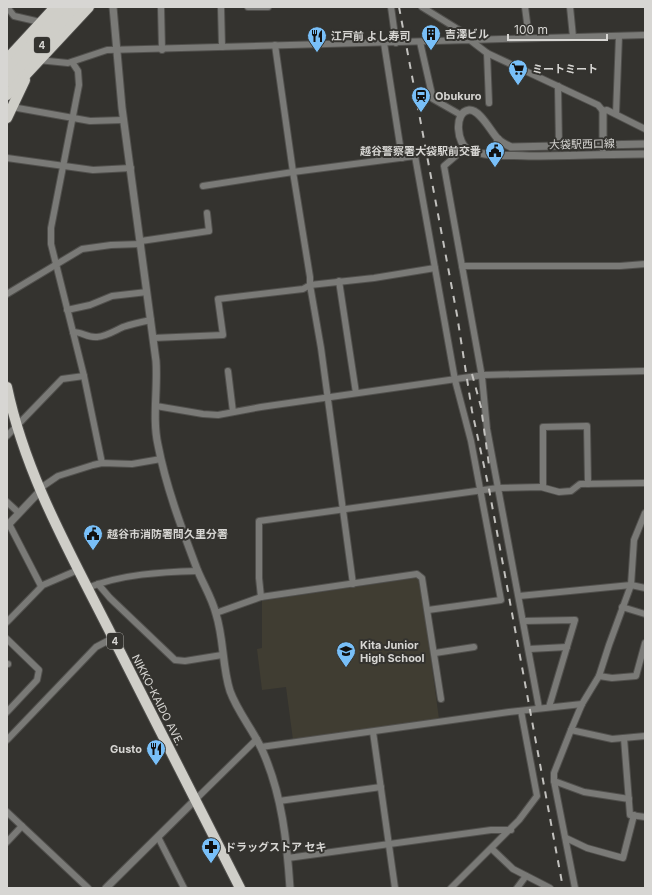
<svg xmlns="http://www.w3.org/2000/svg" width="652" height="895" viewBox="0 0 652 895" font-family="Inter,'Noto Sans JP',sans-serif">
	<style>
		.built { fill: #403d32 }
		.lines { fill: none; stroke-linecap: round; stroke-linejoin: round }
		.minor-casing { stroke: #51504d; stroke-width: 8 }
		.tertiary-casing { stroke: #51504d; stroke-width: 9 }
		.trunk-casing { stroke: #51504d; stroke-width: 12 }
		.minor { stroke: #7a7a77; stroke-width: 6 }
		.tertiary { stroke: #7a7a77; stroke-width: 7 }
		.trunk { stroke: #cfcec8; stroke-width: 10 }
		.rail { stroke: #c2c1be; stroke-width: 2; stroke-dasharray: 7 7; stroke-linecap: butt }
		.labels { text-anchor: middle; stroke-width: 4; stroke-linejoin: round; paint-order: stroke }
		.shield { fill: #34332f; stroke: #a6a5a2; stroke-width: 1 }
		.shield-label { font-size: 10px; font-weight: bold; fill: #d7d6d3 }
		.poi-label { font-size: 11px; font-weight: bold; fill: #d7d6d3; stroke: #34332f; text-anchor: start }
		.street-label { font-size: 11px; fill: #d7d6d3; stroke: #34332f }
	</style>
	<rect width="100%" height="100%" fill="#34332f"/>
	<polygon class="built" points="416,578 420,580 439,719 293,740 286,687 262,690 257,649 262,648 262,601"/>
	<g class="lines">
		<g class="minor-casing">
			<g id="minor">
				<polyline points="7,7 14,16 40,22"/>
				<polyline points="161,7 162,50"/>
				<polyline points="221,7 222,47"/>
				<polyline points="248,7 268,7"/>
				<polyline points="391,7 396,43"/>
				<polyline points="422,7 464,33 470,40 645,35"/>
				<polyline points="525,7 529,38"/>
				<polyline points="570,7 573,37"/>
				<polyline points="420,42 433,99 461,115"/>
				<polyline points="384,43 402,158"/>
				<polyline points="275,45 293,172 310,277 310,285 321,348 353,584"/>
				<polyline points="487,53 489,103"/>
				<polyline points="38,60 68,63 107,50 470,40 487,53 598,105 603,111 607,110 645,129"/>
				<polyline points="72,62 78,71 79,85 51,228 51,244 84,376 102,463"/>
				<polyline points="558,86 559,146"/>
				<polyline points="12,107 90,121 123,120"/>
				<polyline points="616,114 619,36"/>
				<polyline points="7,158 93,170 131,168"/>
				<polyline points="141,241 209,231 207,213"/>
				<polyline points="462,266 444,166 465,148"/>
				<polyline points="339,281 356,393"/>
				<polyline points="7,294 82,249 111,245 141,244"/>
				<polyline points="67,310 90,305 112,296 147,292"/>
				<path d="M 73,332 C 82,332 88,338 97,337 C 107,336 114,331 123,327 C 132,324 141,322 151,320"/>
				<polyline points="153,338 223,335 218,299 303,289 310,285 374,278 435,268 415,156 293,172 203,186"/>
				<polyline points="228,371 233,412"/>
				<polyline points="156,406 203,414 218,415 261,407 484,375 645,371"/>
				<polyline points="7,436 62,379 84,376"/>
				<polyline points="543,487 543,427 587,426 588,484"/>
				<polyline points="39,489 58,476 93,465 102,463 132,464 161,459"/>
				<polyline points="7,502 19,513"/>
				<polyline points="645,513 634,540 631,585 609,645 599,676 582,704 571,730 612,739 645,736"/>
				<polyline points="9,524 41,586"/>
				<polyline points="98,584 110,598 175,660 185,661 222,655"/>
				<path d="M 87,588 C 122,574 161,572 198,571"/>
				<polyline points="519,596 631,585 645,588"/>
				<polyline points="261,597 259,578 259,521 498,488 541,487 559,492 571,491 580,484 645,483"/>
				<polyline points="622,607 645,614"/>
				<polyline points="428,610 501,600 471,441 455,380 435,268"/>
				<polyline points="216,613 261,597 417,574 422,578 441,699"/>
				<polyline points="523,621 575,620 549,707"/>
				<polyline points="7,622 43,585 78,570"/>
				<polyline points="7,639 39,670 37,680 7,712"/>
				<polyline points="529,649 567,647"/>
				<polyline points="435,653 474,647"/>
				<polyline points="7,664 8,664"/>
				<polyline points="599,676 612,678 636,676 645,643"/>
				<polyline points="539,708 487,429 482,377 462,266 620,266 645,264"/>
				<polyline points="571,730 554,773 554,781 575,888"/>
				<polyline points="373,732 395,888"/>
				<polyline points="624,738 630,815 645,817"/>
				<polyline points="7,740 96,647 113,638"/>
				<polyline points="261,747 509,712 582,704"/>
				<polyline points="554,781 584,792 629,799"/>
				<polyline points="195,800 257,739"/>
				<polyline points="279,801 381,787"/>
				<polyline points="7,812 88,888"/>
				<polyline points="158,837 184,888"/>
				<polyline points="566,838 587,848 623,858 634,815"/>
				<polyline points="7,842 22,826"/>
				<polyline points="492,849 513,869 550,888"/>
				<polyline points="288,858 491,830 511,830"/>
				<polyline points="451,888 519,820 537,796 521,711"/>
				<polyline points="517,888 526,876"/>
			</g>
		</g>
		<g class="tertiary-casing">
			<g id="tertiary">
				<path d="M 113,7 L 122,108 L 156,361 C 158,388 152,419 158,445 C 166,487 182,529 197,569 C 203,584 212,598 216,614 C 224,639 222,666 230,691 C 238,713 254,731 263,752 C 282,795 287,842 290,888"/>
				<polyline points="603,111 603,148"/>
				<path d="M 645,144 L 511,147 C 507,145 502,143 498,139 C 491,132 480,109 469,110 C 453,112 457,145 469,150 C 487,157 510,155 529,156 C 568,156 606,154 645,154"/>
				<polyline points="495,154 498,139"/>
				<polyline points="7,526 40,491"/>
				<polyline points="106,888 195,800"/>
			</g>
		</g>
		<g class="trunk-casing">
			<g id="trunk">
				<polyline points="7,59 55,7"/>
				<polyline points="7,70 66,7"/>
				<polyline points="7,82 77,7"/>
				<polyline points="7,95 89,7"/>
				<polyline points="7,118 25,80"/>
				<path d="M 7,387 C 25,473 68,549 107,626 C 151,714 196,801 240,888"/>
			</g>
		</g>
		<use href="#minor" class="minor"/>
		<use href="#tertiary" class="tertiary"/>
		<use href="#trunk" class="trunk"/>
		<g class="rail">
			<polyline points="399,7 457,315 472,411 489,489 563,888"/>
			<polyline points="472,374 481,407 489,465"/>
		</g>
	</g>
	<defs>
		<g id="building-pin" transform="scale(1)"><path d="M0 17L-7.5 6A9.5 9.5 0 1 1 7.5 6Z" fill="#78bff8" stroke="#34332f"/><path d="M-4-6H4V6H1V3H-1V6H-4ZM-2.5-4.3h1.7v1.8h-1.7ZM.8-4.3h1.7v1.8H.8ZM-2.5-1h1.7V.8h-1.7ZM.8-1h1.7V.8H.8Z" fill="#111"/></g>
		<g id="restaurant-pin" transform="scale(1)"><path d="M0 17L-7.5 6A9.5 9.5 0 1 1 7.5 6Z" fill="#78bff8" stroke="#34332f"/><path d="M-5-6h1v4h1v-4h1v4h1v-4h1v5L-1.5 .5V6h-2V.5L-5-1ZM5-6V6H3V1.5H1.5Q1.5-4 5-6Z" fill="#111"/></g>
		<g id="supermarket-pin" transform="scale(1)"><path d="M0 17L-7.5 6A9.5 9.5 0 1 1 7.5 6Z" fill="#78bff8" stroke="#34332f"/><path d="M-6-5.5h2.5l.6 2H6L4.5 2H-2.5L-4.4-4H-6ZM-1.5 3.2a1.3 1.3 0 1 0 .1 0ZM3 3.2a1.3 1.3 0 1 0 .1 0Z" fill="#111"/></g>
		<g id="station-pin" transform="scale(1)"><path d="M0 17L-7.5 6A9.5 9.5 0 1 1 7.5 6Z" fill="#78bff8" stroke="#34332f"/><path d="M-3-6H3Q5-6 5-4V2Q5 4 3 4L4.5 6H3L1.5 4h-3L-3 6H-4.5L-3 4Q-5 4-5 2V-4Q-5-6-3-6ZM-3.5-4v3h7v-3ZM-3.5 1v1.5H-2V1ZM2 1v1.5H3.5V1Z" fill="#111"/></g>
		<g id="civic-pin" transform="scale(1)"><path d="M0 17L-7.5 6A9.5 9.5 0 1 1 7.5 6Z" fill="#78bff8" stroke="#34332f"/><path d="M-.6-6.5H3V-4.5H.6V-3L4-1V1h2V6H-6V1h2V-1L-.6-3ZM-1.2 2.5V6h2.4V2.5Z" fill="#111"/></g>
		<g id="school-pin" transform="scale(1)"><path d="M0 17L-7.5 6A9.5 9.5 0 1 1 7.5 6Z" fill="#78bff8" stroke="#34332f"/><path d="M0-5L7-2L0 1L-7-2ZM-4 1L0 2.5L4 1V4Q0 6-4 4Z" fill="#111"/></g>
		<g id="pharmacy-pin" transform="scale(1)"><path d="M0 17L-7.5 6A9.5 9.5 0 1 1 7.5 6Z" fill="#78bff8" stroke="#34332f"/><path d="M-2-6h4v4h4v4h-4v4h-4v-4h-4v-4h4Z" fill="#111"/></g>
	</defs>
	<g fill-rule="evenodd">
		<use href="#building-pin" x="431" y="34"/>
		<use href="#restaurant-pin" x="317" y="36"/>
		<use href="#supermarket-pin" x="518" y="69"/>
		<use href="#station-pin" x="421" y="96"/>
		<use href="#civic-pin" x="495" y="151"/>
		<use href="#civic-pin" x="93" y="534"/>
		<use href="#school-pin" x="346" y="651"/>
		<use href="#restaurant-pin" x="156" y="749"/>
		<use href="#pharmacy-pin" x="211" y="847"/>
	</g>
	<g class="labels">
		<g class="shield">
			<rect x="34" y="37" width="16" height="16" rx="3"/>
			<rect x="107" y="633" width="16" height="16" rx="3"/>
		</g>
		<g class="shield-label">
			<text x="42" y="49">4</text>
			<text x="115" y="645">4</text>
		</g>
		<g class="poi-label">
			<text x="445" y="38">吉澤ビル</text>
			<text x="331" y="40">江戸前 よし寿司</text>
			<text x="532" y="73">ミートミート</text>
			<text x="435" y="100">Obukuro</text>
			<text x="481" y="155" text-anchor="end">越谷警察署大袋駅前交番</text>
			<text x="107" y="538">越谷市消防署間久里分署</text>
			<text x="360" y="649">Kita Junior<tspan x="360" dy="13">High School</tspan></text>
			<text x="142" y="753" text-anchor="end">Gusto</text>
			<text x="225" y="851">ドラッグストア セキ</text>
		</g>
		<g class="street-label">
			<text transform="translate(582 144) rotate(-1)" y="4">大袋駅西口線</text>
			<text transform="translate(158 700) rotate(63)" y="4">NIKKO-KAIDO AVE.</text>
		</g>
	</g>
	<rect width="652" height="895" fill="none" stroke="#d7d6d3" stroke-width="16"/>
	<path d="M508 34v6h99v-6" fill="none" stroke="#d7d6d3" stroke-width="2"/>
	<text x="514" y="34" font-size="12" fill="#d7d6d3" stroke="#34332f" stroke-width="3" paint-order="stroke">100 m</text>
</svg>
